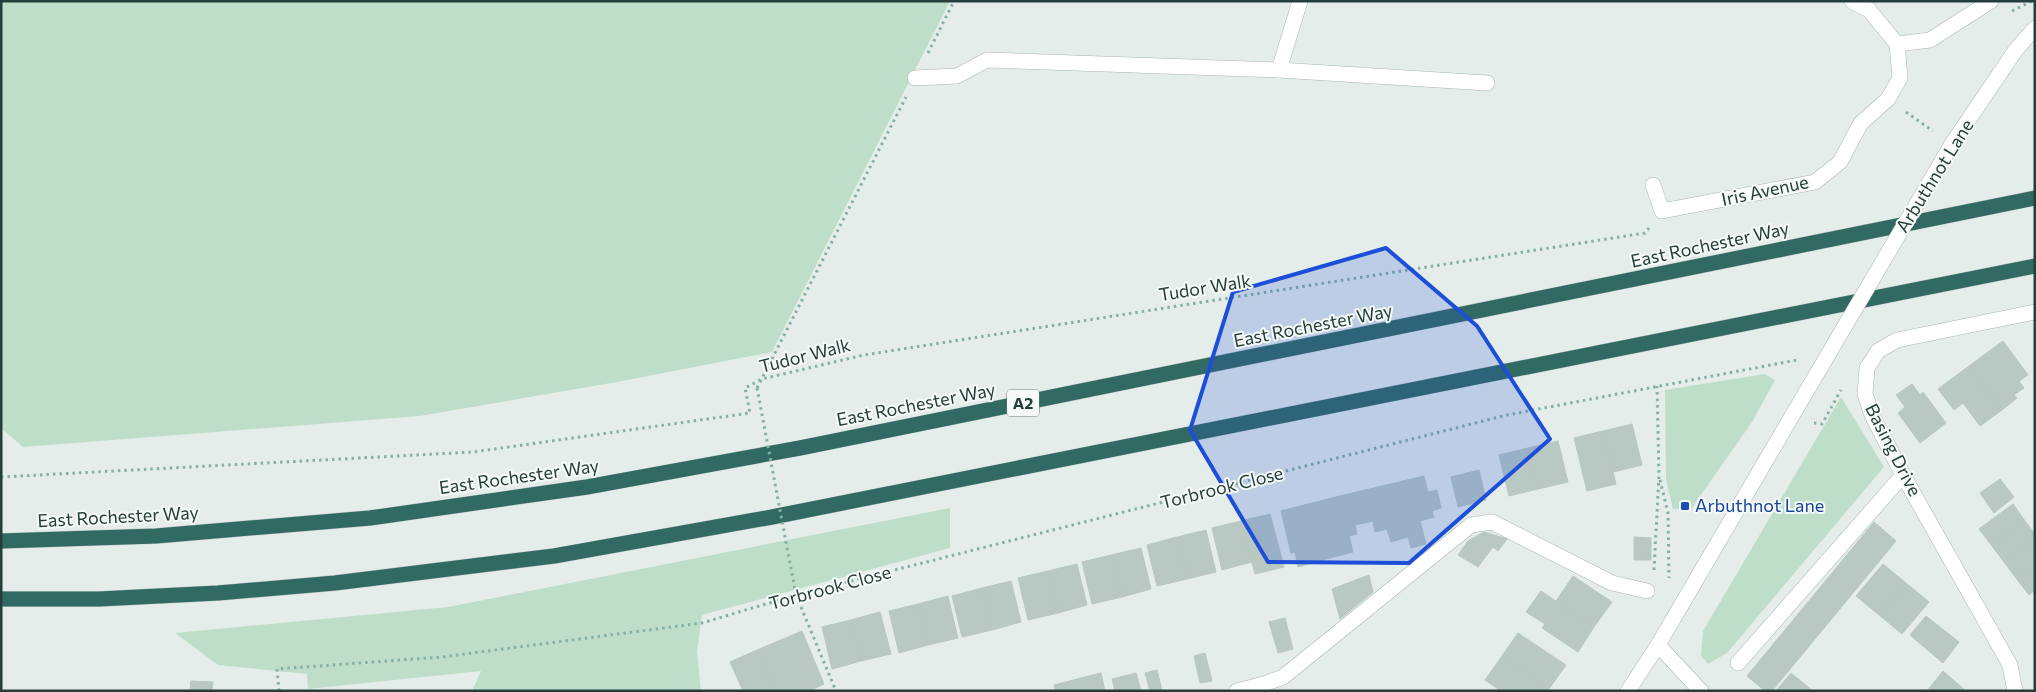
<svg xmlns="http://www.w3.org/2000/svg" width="2036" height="692" viewBox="0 0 2036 692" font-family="Commissioner,sans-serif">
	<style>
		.green { fill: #bfdec9 }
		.building { fill: #bac8c3; stroke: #b7c7c1 }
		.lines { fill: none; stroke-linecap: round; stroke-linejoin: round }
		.minor-casing { stroke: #a7b5b1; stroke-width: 16 }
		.highway-casing { stroke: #c2c9c8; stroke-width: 16 }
		.path { stroke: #86b0a5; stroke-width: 3; stroke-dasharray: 2.5 4; stroke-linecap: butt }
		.minor { stroke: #fff; stroke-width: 15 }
		.highway { stroke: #316a62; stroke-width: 15 }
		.minor-bridge-casing { stroke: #a7b5b1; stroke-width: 16; stroke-linecap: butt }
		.path-bridge { stroke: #86b0a5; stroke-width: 3; stroke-dasharray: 2.5 4; stroke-linecap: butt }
		.minor-bridge { stroke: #fff; stroke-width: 15 }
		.marked { fill: #1d4ed8; fill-opacity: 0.2; stroke: #1d4ed8; stroke-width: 4; stroke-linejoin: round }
		.transit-dot { fill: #1a4fb4; stroke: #f5faf8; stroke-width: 2 }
		.labels { text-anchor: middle; stroke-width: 4; stroke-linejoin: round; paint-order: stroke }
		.shield { fill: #f5faf8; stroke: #637772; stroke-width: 1 }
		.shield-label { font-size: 16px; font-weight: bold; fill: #243f39 }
		.street-label { font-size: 18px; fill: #243f39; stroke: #f5faf8 }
		.transit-label { font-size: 18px; fill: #164399; stroke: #f5faf8; text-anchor: start }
	</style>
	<rect width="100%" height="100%" fill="#e5edea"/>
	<g class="green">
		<polygon points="1,1 950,1 772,352 617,382 420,416 23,447 1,428"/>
		<polygon points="1765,374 1775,380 1752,422 1691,509 1673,509 1666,480 1665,390"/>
		<polygon points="1841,397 1884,467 1727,653 1708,664 1701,656 1703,631"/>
		<polygon points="950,508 950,548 702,615 697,652 701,691 472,691 481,671 308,689 307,674 218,665 175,633 448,607"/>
	</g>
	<g class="building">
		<polygon points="2003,341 2028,375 2019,381 2024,388 2014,395 2017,398 2002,410 1969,366"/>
		<polygon points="1969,366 2002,410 1980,426 1963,403 1954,410 1938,389"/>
		<polygon points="1912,384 1920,395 1923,392 1946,423 1920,443 1898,413 1905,407 1896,395"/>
		<polygon points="1632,424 1642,465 1613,472 1603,431"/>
		<polygon points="1603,431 1616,484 1587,491 1574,438"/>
		<polygon points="1558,441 1568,482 1538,489 1528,448"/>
		<polygon points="1528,448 1538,489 1509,496 1499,455"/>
		<polygon points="1479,470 1486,500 1458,507 1451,477"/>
		<polygon points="1424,476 1428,492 1437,490 1441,508 1432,511 1434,517 1420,521 1426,544 1411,548 1395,483"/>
		<polygon points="2000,479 2014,497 1994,513 1980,493"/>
		<polygon points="1395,483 1408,537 1391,542 1387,529 1375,532 1373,521 1355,525 1348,494"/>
		<polygon points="1348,494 1357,534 1349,536 1353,552 1326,559 1312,503"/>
		<polygon points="1312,503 1326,559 1298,567 1295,552 1291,553 1281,511"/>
		<polygon points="2013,504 2025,521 1992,546 1979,529"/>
		<polygon points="1270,514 1284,567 1255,574 1241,521"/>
		<polygon points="1241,521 1252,562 1222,570 1212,528"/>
		<polygon points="2025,521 2035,534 2035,539 2004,562 1992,546"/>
		<polygon points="1874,522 1896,541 1772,691 1765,691 1747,676"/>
		<polygon points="1206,530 1216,572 1187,579 1177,537"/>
		<polygon points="1484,532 1507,539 1498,551 1493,547 1478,567 1458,555 1468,541"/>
		<polygon points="1177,537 1187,579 1157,586 1147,545"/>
		<polygon points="1634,537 1651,538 1651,560 1634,560"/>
		<polygon points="2035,539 2035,564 2016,578 2004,562"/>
		<polygon points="1141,548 1151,589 1122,597 1111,555"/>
		<polygon points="1111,555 1122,597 1092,604 1082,562"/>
		<polygon points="1077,564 1087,605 1058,613 1048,571"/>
		<polygon points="1883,564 1906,583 1879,615 1856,596"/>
		<polygon points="2035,564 2035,590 2029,595 2016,578"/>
		<polygon points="1048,571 1058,613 1028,620 1018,578"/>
		<polygon points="1369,575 1373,592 1340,619 1332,589"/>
		<polygon points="1573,576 1612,602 1594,627 1556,601"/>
		<polygon points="1011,581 1021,622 992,630 982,588"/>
		<polygon points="1906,583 1929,602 1902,634 1879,615"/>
		<polygon points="982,588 992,630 962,637 952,596"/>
		<polygon points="1541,591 1594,627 1578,652 1542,628 1545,624 1526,612"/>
		<polygon points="948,596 958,638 928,645 918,604"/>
		<polygon points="918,604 928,645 899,653 889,611"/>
		<polygon points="880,612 891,654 861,661 851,620"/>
		<polygon points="1926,616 1959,642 1943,663 1910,635"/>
		<polygon points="1285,618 1293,649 1278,653 1269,622"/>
		<polygon points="851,620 861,661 832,669 822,627"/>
		<polygon points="802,631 824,684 809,691 774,691 757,650"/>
		<polygon points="1518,633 1566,665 1549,689 1502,656"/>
		<polygon points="757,650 773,689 768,691 743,691 730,662"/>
		<polygon points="1205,653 1212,681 1200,683 1194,656"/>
		<polygon points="1502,656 1549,689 1548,691 1501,691 1485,680"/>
		<polygon points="1157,670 1162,691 1150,691 1145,673"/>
		<polygon points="1943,671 1966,691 1927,691"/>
		<polygon points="1101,673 1105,691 1055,691 1054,685"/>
		<polygon points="1136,673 1141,691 1115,691 1112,679"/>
		<polygon points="1791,673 1813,691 1776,691"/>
		<polygon points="191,681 213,682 212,691 190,691"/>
	</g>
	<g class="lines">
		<g class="minor-casing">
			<g id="minor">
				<polyline points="1897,44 1930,40 1991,1"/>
				<polyline points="2015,51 2035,28"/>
				<polyline points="1279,70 1300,1"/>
				<polyline points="915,78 957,76 987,60 1279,70 1487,83"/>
				<polyline points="1653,185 1662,211 1815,182 1840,162 1861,123 1888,99 1900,78 1897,44 1869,10 1852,1"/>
				<polyline points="1658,645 1701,691"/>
				<polyline points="1738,663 1903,475"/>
				<polyline points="1237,691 1264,684 1283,677 1471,525 1492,522 1612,583 1647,591"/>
				<polyline points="1628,691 1658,645 1789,421"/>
				<polyline points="2015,691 2010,665 1903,475 1872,415 1865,394 1867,368 1878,351 1897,340 2035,312"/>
			</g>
		</g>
		<g class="highway-casing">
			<g id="highway">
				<polyline points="1,541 156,536 370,518 587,487 800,448 2035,198"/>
				<polyline points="1,599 99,599 218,593 335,583 554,556 772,517 2035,266"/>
			</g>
		</g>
		<g class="path">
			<polyline points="2012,11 2032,1"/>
			<polyline points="928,53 954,1"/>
			<polyline points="1906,112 1933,131"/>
			<polyline points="757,388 906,97"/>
			<polyline points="1814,423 1822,424 1841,390"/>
			<polyline points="1,477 473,452 750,413 745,388 762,379 864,355 1645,233 1649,228"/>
			<polyline points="1660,480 1668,513 1669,578"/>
			<polyline points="1654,570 1659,476 1657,386"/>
			<polyline points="796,595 836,691"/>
			<polyline points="279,691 277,669 442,657 702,623 796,595 1507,415 1797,360"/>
		</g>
		<use href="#minor" class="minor"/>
		<use href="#highway" class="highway"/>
		<g class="minor-bridge-casing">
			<polyline id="minor-bridge" points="1789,421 1952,144 2015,51"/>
		</g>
		<polyline class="path-bridge" points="757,388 796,595"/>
		<use href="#minor-bridge" class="minor-bridge"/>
	</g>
	<path class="marked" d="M 1386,248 L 1477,326 L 1550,439 L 1409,563 L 1268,562 L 1190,430 L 1233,292 Z"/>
	<rect class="transit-dot" x="1680" y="501" width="10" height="10" rx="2.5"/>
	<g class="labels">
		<rect class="shield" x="1007" y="389.5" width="32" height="27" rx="4"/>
		<g class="shield-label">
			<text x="1023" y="409">A2</text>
		</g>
		<g class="street-label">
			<text transform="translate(1935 176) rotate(-58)" y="6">Arbuthnot Lane</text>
			<text transform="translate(1765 191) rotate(-12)" y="6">Iris Avenue</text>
			<text transform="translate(1710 245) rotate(-12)" y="6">East Rochester Way</text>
			<text transform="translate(1205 288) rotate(-9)" y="6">Tudor Walk</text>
			<text transform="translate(1313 326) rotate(-11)" y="6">East Rochester Way</text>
			<text transform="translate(805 356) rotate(-14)" y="6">Tudor Walk</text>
			<text transform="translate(916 405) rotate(-11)" y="6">East Rochester Way</text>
			<text transform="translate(1893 450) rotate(63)" y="6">Basing Drive</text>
			<text transform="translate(519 477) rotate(-8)" y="6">East Rochester Way</text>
			<text transform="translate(1222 488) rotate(-14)" y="6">Torbrook Close</text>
			<text transform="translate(118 517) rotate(-3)" y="6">East Rochester Way</text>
			<text transform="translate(830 588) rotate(-15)" y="6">Torbrook Close</text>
		</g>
		<g class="transit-label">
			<text x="1695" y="512">Arbuthnot Lane</text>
		</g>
	</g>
	<rect width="2036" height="692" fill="none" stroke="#243f39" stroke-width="5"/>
</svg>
